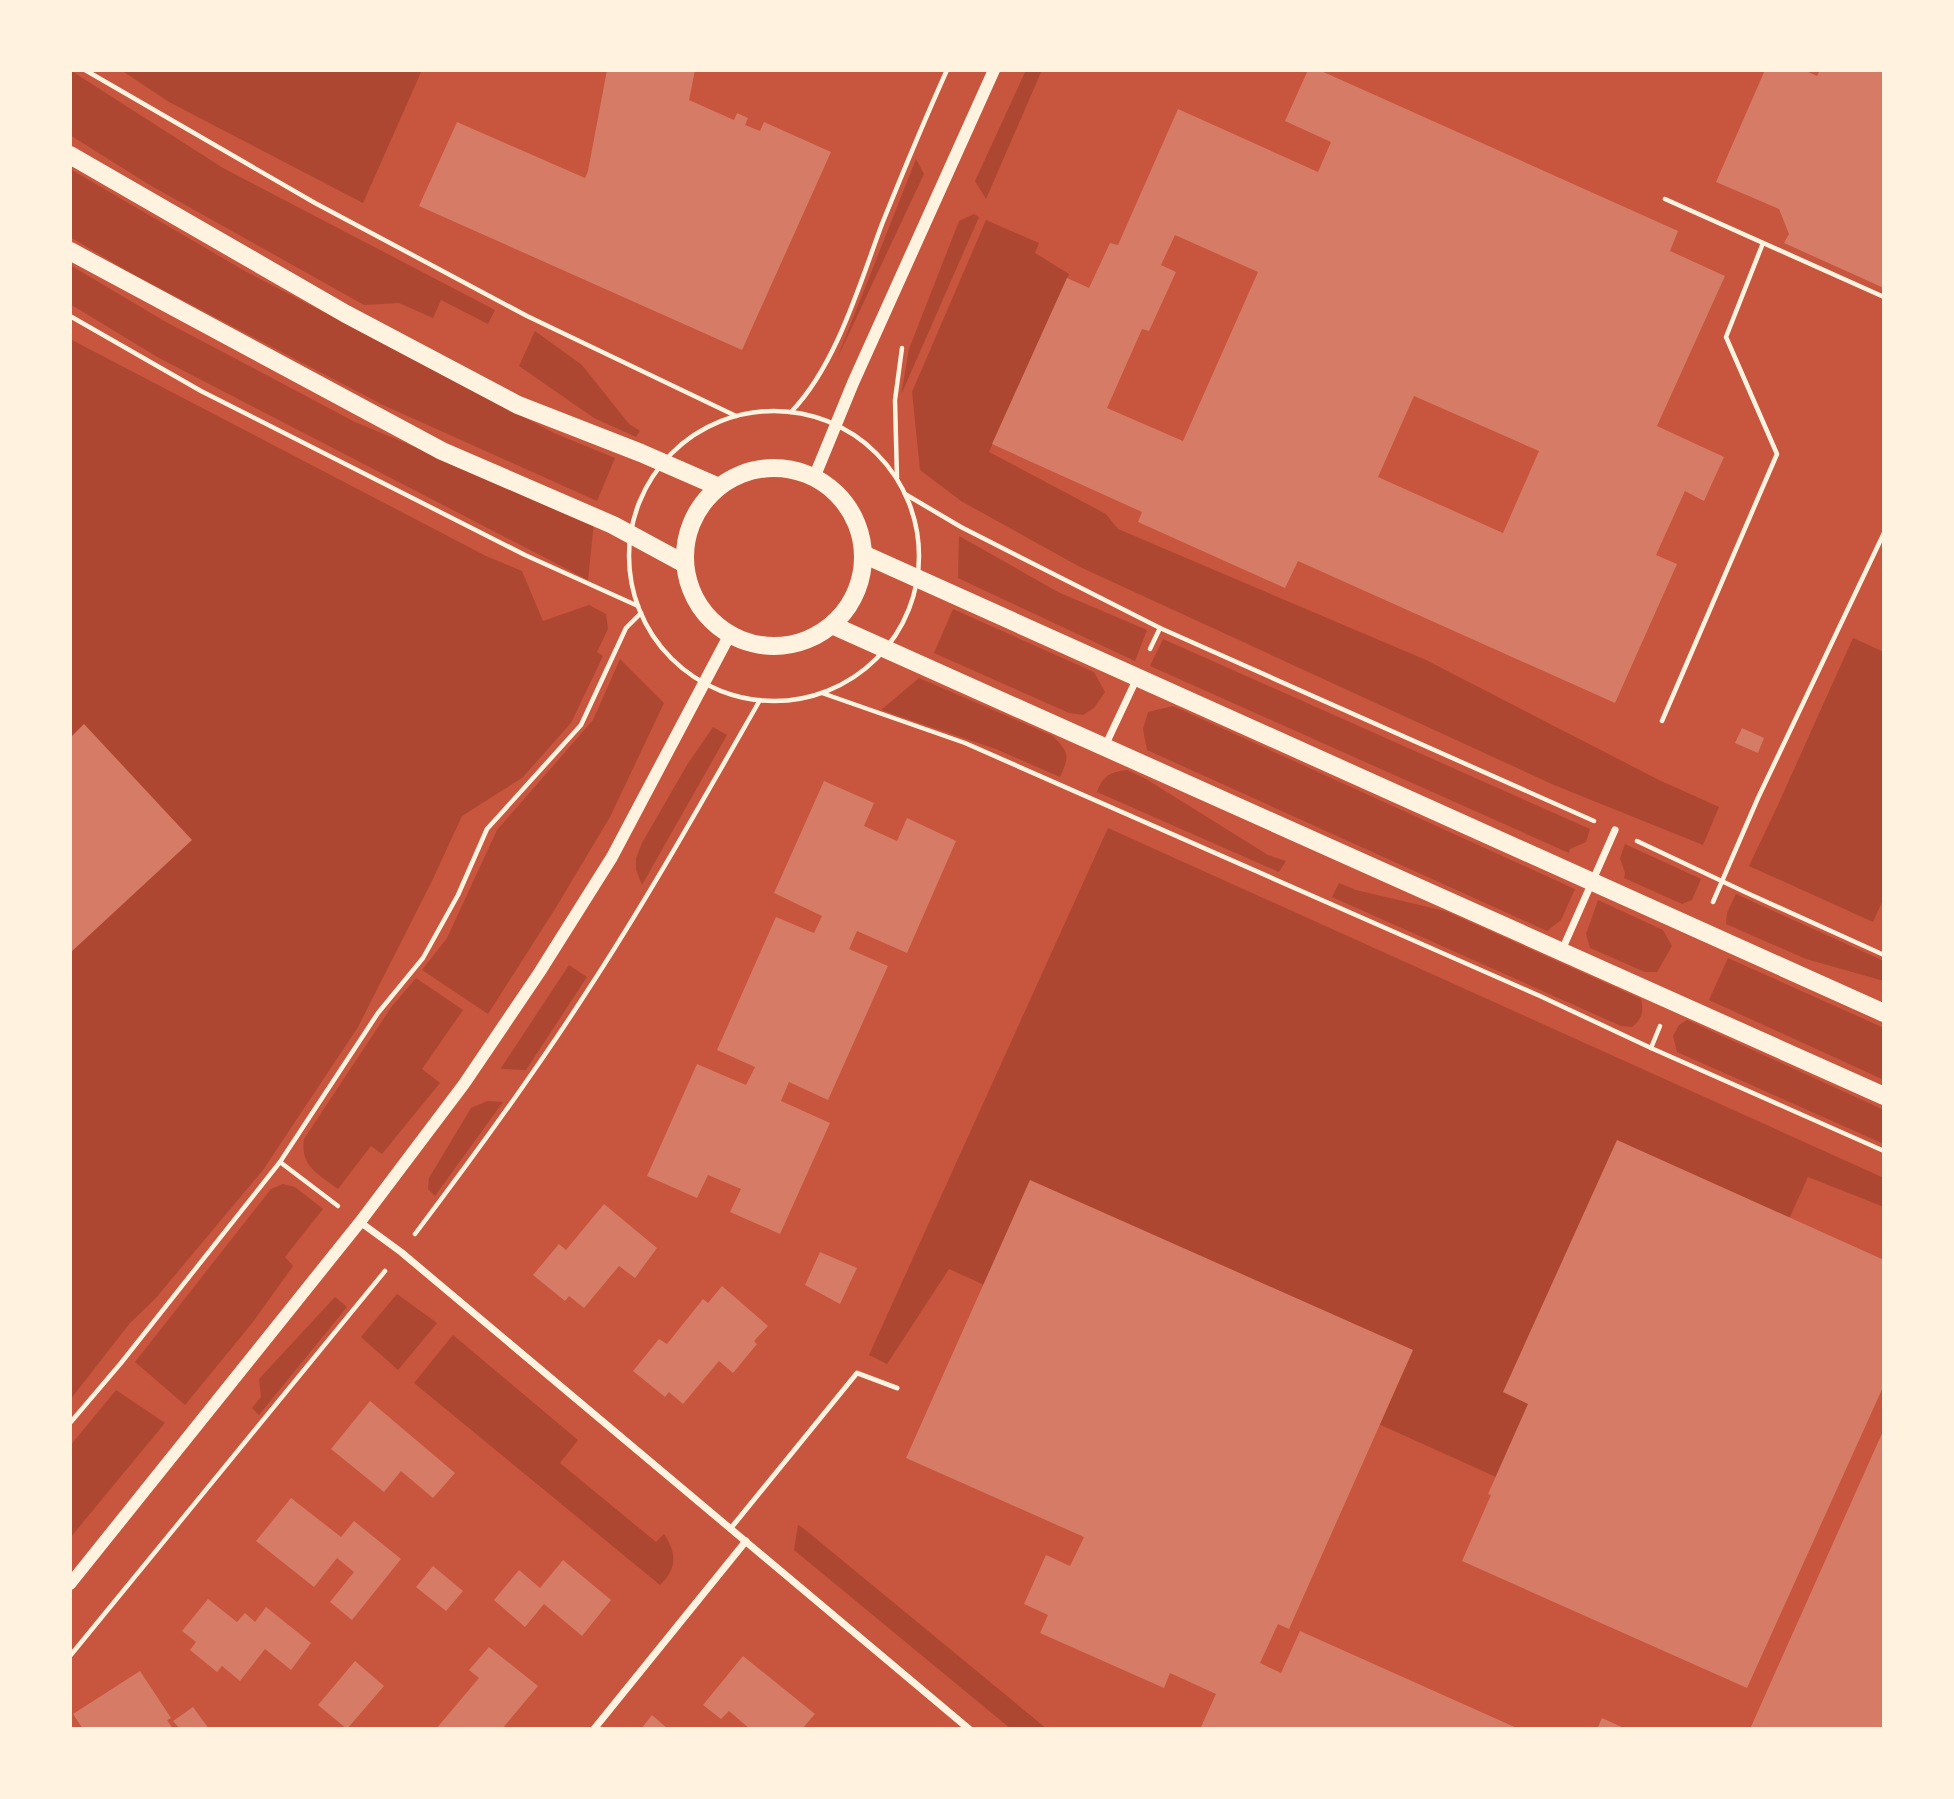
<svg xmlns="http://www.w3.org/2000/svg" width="1954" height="1799" viewBox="0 0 1954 1799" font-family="'Source Serif 4',serif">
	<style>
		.green { fill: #ae4732 }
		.building { fill: #d67c66; fill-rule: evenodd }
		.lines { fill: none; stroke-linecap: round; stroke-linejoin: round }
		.path { stroke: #fff3e0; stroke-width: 4.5 }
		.service { stroke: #fff3e0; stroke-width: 5 }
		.minor { stroke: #fff3e0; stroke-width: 7 }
		.tertiary { stroke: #fff3e0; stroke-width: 12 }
		.primary { stroke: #fff3e0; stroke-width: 18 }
	</style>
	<rect width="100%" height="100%" fill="#c8553d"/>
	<g class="green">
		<polygon points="70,70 223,168 495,310 488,324 441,300 433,318 399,303 364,305 148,184 70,135"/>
		<polygon points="121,70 422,70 363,203 169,102"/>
		<polygon points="1026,70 1042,70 986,199 975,181"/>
		<polygon points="916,159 924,174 836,361"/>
		<polygon points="70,169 245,271 554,433 615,458 597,501 383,405 131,273 70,237"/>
		<polygon points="974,214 979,217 901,395 909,349 959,221"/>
		<polygon points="986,220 1039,243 1035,253 1069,274 989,452 1106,514 1118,529 1426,660 1659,780 1719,807 1703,845 1554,785 1080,567 961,501 920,470 912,392"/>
		<polygon points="70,265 166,322 355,422 594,522 588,580 159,358 70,304"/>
		<polygon points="535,331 582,365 629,424 640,431 636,437 594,418 519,366"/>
		<polygon points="70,339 486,556 522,571 543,621 589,605 606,614 608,629 597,652 603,656 571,723 522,778 462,816 432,881 358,1027 263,1170 155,1299 130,1323 70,1400"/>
		<polygon points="959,536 1058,592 1147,630 1135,661 958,578"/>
		<polygon points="953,609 1094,672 1105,692 1094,708 1083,715 1069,713 934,653"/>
		<polygon points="1853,638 1884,652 1884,898 1873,922 1749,866 1777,807"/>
		<polygon points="1163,639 1590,829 1586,842 1570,849 1569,853 1150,666"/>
		<polygon points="620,659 664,703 610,817 555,909 488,1014 422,970 447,938 497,830 593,720"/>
		<path d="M 919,678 L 1053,736 C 1069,753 1070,755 1060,777 L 996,749 L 881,710 Z"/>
		<polygon points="1173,706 1575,889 1561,920 1547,931 1147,750 1143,729 1148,712"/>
		<polygon points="713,727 727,735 642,885 636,870 636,858 642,843 687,765"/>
		<path d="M 1127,770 L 1146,779 L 1268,855 L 1286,861 L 1279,872 L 1097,792 C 1103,776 1110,772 1127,770 Z"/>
		<polygon points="1108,828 1884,1178 1884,1207 1808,1177 1642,1543 1281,1380 1266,1413 949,1269 887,1364 869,1355"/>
		<polygon points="1625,844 1701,879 1692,900 1682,904 1624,878 1625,873 1620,858"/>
		<path d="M 1339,883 L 1356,890 L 1445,911 L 1641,999 C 1644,1012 1642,1019 1632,1027 L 1621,1026 L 1332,897 Z"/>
		<polygon points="1736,894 1884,961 1884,981 1806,959 1726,924 1727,913"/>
		<polygon points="1598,900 1663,930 1672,946 1657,972 1645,972 1590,948 1586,934"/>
		<polygon points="1728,958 1884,1028 1884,1080 1709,1000"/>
		<polygon points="569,965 587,977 526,1070 502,1069 501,1068"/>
		<path d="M 416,978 L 463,1010 L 422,1069 L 440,1083 L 382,1154 L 371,1146 L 338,1189 C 318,1173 300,1167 304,1139 L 392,1006 Z"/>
		<polygon points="1687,1020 1884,1110 1884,1144 1677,1052 1673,1036 1679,1025"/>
		<polygon points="487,1101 503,1102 435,1196 428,1189 429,1178 471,1108"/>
		<polygon points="283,1184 295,1187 323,1209 285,1257 293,1266 253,1322 185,1405 135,1362 271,1189"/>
		<polygon points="397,1294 437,1323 398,1370 361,1337"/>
		<polygon points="335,1297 347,1307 259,1415 252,1408 261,1397 259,1379"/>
		<path d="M 453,1335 L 578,1440 L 560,1463 L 656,1542 L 664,1534 C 677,1553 677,1569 660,1585 L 414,1383 Z"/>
		<polygon points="116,1390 165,1423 70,1538 70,1446"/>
		<polygon points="798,1525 803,1528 1047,1729 1011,1729 794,1550"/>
	</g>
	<g class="building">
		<polygon points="607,70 695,70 689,100 734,120 737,113 748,118 745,125 760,131 764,122 831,152 742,350 419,206 457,122 585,178 588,171"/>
		<path d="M 1308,70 L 1319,70 L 1678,231 L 1670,251 L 1725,276 L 1657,426 L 1724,457 L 1704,501 L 1685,491 L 1656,555 L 1677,564 L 1615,703 L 1298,561 L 1285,588 L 1138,522 L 1142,512 L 992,444 L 1067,278 L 1089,288 L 1110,243 L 1118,245 L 1178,109 L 1318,172 L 1331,142 L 1285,121 ZM 1175,235 L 1258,272 L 1183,441 L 1107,408 L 1142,329 L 1149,331 L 1176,272 L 1161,265 ZM 1414,396 L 1539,451 L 1503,533 L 1378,477 Z"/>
		<polygon points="1765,70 1804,70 1817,76 1820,70 1884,70 1884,288 1784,243 1789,234 1779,209 1716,182"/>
		<polygon points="84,724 192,840 70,953 70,738"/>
		<polygon points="1742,728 1764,738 1758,753 1735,743"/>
		<polygon points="824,781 874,803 864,826 897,841 907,818 956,841 907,953 857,931 849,949 888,966 828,1100 789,1082 781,1101 830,1123 780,1234 730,1212 741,1189 708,1175 697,1198 647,1176 697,1064 746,1085 755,1067 717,1050 776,917 814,933 822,916 774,893"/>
		<polygon points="1617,1140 1884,1260 1884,1385 1747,1688 1462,1561 1491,1495 1488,1494 1528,1404 1503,1392"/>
		<polygon points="1030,1180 1413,1350 1289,1629 1278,1624 1260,1663 1281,1673 1300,1631 1519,1729 1200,1729 1216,1694 1170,1673 1164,1688 1040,1633 1048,1615 1024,1604 1046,1555 1070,1566 1084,1537 906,1458"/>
		<polygon points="604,1204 657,1248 635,1278 619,1266 584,1308 569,1296 565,1301 533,1275 559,1244 566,1250"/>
		<polygon points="820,1252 857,1268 840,1304 805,1285"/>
		<polygon points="722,1286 768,1326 754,1341 757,1344 733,1373 719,1361 683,1404 669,1392 665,1397 633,1371 659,1339 667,1344 703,1299 708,1303"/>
		<polygon points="370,1401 455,1473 433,1498 401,1471 384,1492 331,1449"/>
		<polygon points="1884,1429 1884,1729 1750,1729"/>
		<polygon points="291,1498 341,1537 354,1521 401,1559 352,1620 330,1602 354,1572 337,1558 314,1587 256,1541"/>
		<polygon points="563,1560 611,1600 582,1636 544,1604 525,1627 494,1600 519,1570 540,1588"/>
		<polygon points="433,1566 463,1591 446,1611 416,1587"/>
		<polygon points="208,1599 237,1622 245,1613 255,1622 266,1607 311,1643 291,1670 265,1649 240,1681 222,1666 217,1672 190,1650 196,1642 182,1631"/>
		<polygon points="489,1647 538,1686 502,1729 436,1729 479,1678 469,1670"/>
		<polygon points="743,1656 815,1714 802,1729 750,1729 729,1711 721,1719 703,1705"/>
		<polygon points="355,1661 384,1686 347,1729 318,1705"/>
		<polygon points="140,1671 171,1718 167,1720 173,1729 83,1729 73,1714"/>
		<polygon points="193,1707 209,1729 180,1729 173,1721"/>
		<polygon points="652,1715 668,1729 641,1729"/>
		<polygon points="1602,1718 1626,1729 1597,1729"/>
	</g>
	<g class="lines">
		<g class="path">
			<polyline points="85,70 315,203 527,316 736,416"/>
			<polyline points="1665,199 1884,297"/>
			<polyline points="70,316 201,391 525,555 638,606"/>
			<circle cx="774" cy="556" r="145"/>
			<path d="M 791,412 C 836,366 860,283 882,224 C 903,172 924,121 947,70"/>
			<polyline points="897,478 895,400 902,348"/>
			<polyline points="905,494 961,527 1160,628 1594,821"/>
			<polyline points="1150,649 1160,628"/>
			<polyline points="822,693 965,743 1540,996 1651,1048 1884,1151"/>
			<polyline points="1662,721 1777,454 1726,337 1763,243"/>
			<polyline points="1637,841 1747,893 1884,955"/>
			<polyline points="1713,902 1758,798 1884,533"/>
			<polyline points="1651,1048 1660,1026"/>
			<polyline points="280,1162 338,1206"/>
			<path d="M 415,1234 C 474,1156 531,1078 584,996 C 647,900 703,800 760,700"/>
			<polyline points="70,1423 121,1363 280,1162 378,1013 423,958 458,895 487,829 581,725 626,628 641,613"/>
			<polyline points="70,1656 385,1271"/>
		</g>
		<polyline class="service" points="731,1528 857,1373 897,1388"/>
		<g class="minor">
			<polyline points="1105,746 1137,678"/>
			<polyline points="1562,950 1615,830"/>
			<polyline points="360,1222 401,1252 969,1729"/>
			<polyline points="594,1729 746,1541"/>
		</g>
		<g class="tertiary">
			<polyline points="814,478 853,383 994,70"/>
			<polyline points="70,1584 360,1222 464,1084 539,973 612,857 730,634"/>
		</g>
		<g class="primary">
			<polyline points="70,155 346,314 518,405 641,453 719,487"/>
			<polyline points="70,251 442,451 613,525 685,564"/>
			<circle cx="774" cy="557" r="89"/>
			<polyline points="863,554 1884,1013"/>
			<polyline points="832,625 1884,1096"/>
		</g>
	</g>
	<rect width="1954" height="1799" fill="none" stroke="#fff3e0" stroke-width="144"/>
</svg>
